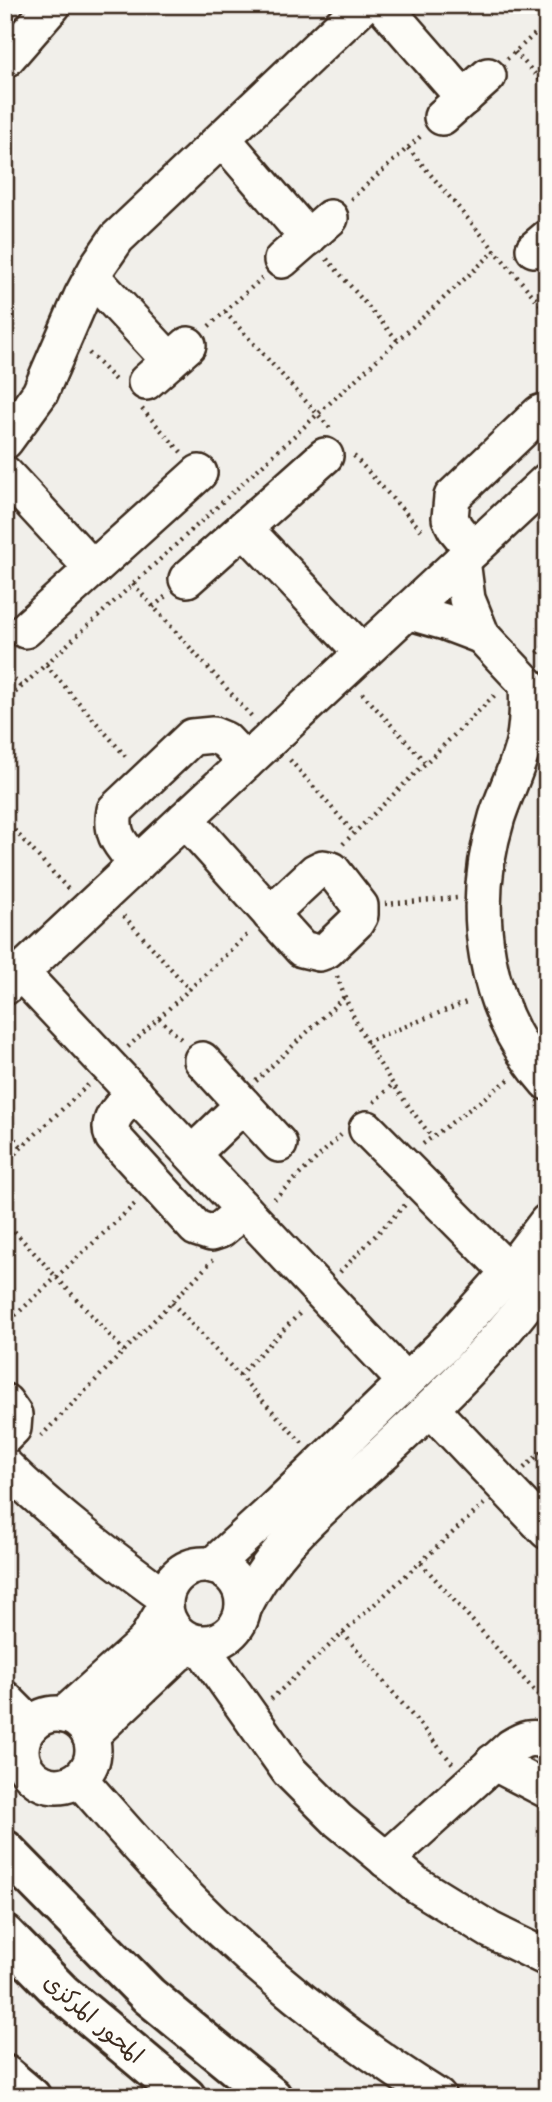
<svg xmlns="http://www.w3.org/2000/svg" width="552" height="2102" viewBox="0 0 552 2102" font-family="'Architects Daughter','Playpen Sans Arabic',sans-serif">
	<style>
		.lines { fill: none; stroke-linecap: round; stroke-linejoin: round }
		.minor-casing { stroke: #3b2a1e; stroke-width: 40 }
		.major-casing { stroke: #3b2a1e; stroke-width: 44 }
		.highway-casing { stroke: #3b2a1e; stroke-width: 44 }
		.path { stroke: #3b2a1e; stroke-width: 4.5; stroke-dasharray: 2 5; stroke-linecap: butt }
		.minor { stroke: #fdfcf7; stroke-width: 35 }
		.major { stroke: #fdfcf7; stroke-width: 38 }
		.highway { stroke: #fdfcf7; stroke-width: 38 }
		.labels { text-anchor: middle; stroke-width: 5; stroke-linejoin: round; paint-order: stroke }
		.street-label { font-size: 23px; fill: #3b2a1e; stroke: #fdfcf7 }
	</style>
	<rect width="100%" height="100%" fill="#f1efea"/>
	<filter id="ink" filterUnits="userSpaceOnUse"><feTurbulence type="fractalNoise" baseFrequency=".0143" numOctaves="2"/><feDisplacementMap in="SourceGraphic" scale="14" xChannelSelector="R" yChannelSelector="G"/><feConvolveMatrix kernelMatrix="1 2 1 2 8 2 1 2 1" color-interpolation-filters="sRGB"/></filter>
	<g filter="url(#ink)">
		<g class="lines">
			<g class="minor-casing">
				<g id="minor">
					<polyline points="383,5 464,98"/>
					<polyline points="5,60 53,5"/>
					<polyline points="442,117 488,76"/>
					<polyline points="223,139 308,238"/>
					<polyline points="534,249 547,238"/>
					<polyline points="282,260 330,218"/>
					<polyline points="92,277 170,361"/>
					<polyline points="146,382 188,345"/>
					<polyline points="5,441 40,393 82,296 99,264 117,238 363,5"/>
					<polyline points="5,474 93,569"/>
					<polyline points="244,528 363,653"/>
					<polyline points="473,550 455,528 450,518 452,497 540,413 547,411"/>
					<polyline points="462,560 467,599 482,636 543,701"/>
					<polyline points="187,579 325,456"/>
					<polyline points="407,611 445,622 482,636"/>
					<polyline points="25,630 199,473"/>
					<path d="M 527,684 C 528,703 528,722 524,742 C 518,768 505,792 497,817 C 469,908 483,1009 547,1082"/>
					<polyline points="185,819 302,949 319,953 327,950 356,922 360,915 360,906 332,870 323,868 315,872 270,914"/>
					<path d="M 137,864 C 121,844 110,836 115,810 L 192,737 L 213,735 L 225,740 L 246,762"/>
					<polyline points="21,973 405,1381"/>
					<polyline points="5,987 547,481"/>
					<polyline points="202,1060 279,1144"/>
					<path d="M 135,1093 C 123,1106 105,1118 113,1137 L 196,1228 L 211,1233 L 220,1230 L 244,1210"/>
					<polyline points="367,1129 509,1272"/>
					<polyline points="192,1154 243,1105"/>
					<polyline points="5,1402 14,1415 13,1428 5,1436"/>
					<polyline points="431,1409 547,1531"/>
					<path d="M 5,1466 C 55,1515 109,1556 165,1597"/>
					<circle cx="204" cy="1604" r="39"/>
					<polyline points="212,1566 267,1516 442,1347 509,1272 547,1222"/>
					<path d="M 243,1609 C 273,1544 333,1499 384,1452 C 444,1397 500,1342 547,1276"/>
					<polyline points="199,1644 289,1771 338,1820 417,1885 490,1930 547,1958"/>
					<polyline points="5,1699 31,1725"/>
					<circle cx="57" cy="1750" r="36"/>
					<polyline points="64,1715 145,1642 164,1610"/>
					<polyline points="90,1736 177,1654 196,1643"/>
					<polyline points="493,1762 547,1790"/>
					<path d="M 79,1779 C 110,1813 140,1849 172,1882 C 251,1964 342,2037 438,2097"/>
					<path d="M 386,1860 L 511,1747 C 523,1739 533,1735 547,1742"/>
				</g>
			</g>
			<g class="major-casing">
				<polyline id="major" points="5,1850 149,1996 272,2097"/>
			</g>
			<g class="highway-casing">
				<g id="highway">
					<polyline points="5,1935 62,1993 186,2097"/>
					<polyline points="5,2075 31,2097"/>
				</g>
			</g>
			<g class="path">
				<polyline points="515,52 547,87"/>
				<polyline points="507,59 547,23"/>
				<polyline points="408,148 547,312"/>
				<polyline points="351,199 423,134"/>
				<polyline points="327,259 398,341"/>
				<polyline points="225,312 330,428"/>
				<polyline points="209,326 262,278"/>
				<polyline points="89,353 117,382"/>
				<polyline points="142,409 181,452"/>
				<polyline points="354,456 423,532"/>
				<polyline points="133,584 254,719"/>
				<polyline points="153,607 167,595"/>
				<polyline points="538,653 547,644"/>
				<polyline points="46,665 128,759"/>
				<polyline points="5,669 21,687"/>
				<polyline points="362,693 426,763"/>
				<polyline points="5,702 495,251"/>
				<polyline points="290,760 354,833"/>
				<polyline points="5,820 68,889"/>
				<polyline points="343,844 497,693"/>
				<polyline points="385,904 457,898"/>
				<polyline points="124,916 190,990"/>
				<path d="M 337,976 C 358,1037 393,1087 432,1137"/>
				<polyline points="159,1018 184,1042"/>
				<polyline points="366,1042 469,1001"/>
				<polyline points="128,1047 249,933"/>
				<polyline points="256,1081 344,997"/>
				<polyline points="374,1102 392,1085"/>
				<polyline points="5,1129 22,1147"/>
				<polyline points="423,1144 511,1078"/>
				<polyline points="5,1163 89,1084"/>
				<polyline points="274,1199 341,1135"/>
				<polyline points="5,1221 124,1351"/>
				<polyline points="340,1272 405,1205"/>
				<polyline points="172,1303 302,1443"/>
				<polyline points="5,1325 135,1204"/>
				<polyline points="239,1375 302,1311"/>
				<polyline points="41,1436 213,1260"/>
				<polyline points="524,1468 547,1447"/>
				<polyline points="421,1563 547,1705"/>
				<polyline points="343,1633 453,1764"/>
				<polyline points="271,1699 484,1504"/>
			</g>
			<use href="#minor" class="minor"/>
			<use href="#major" class="major"/>
			<use href="#highway" class="highway"/>
		</g>
	</g>
	<g class="labels">
		<g class="street-label">
			<text transform="translate(94 2018) rotate(41)" y="8">المحور المركزى</text>
		</g>
	</g>
	<rect width="552" height="2102" fill="none" stroke="#fdfcf7" stroke-width="28"/>
	<rect x="14" y="14" width="524" height="2074" fill="none" stroke="#3b2a1e" stroke-width="2.5" filter="url(#ink)"/>
</svg>
